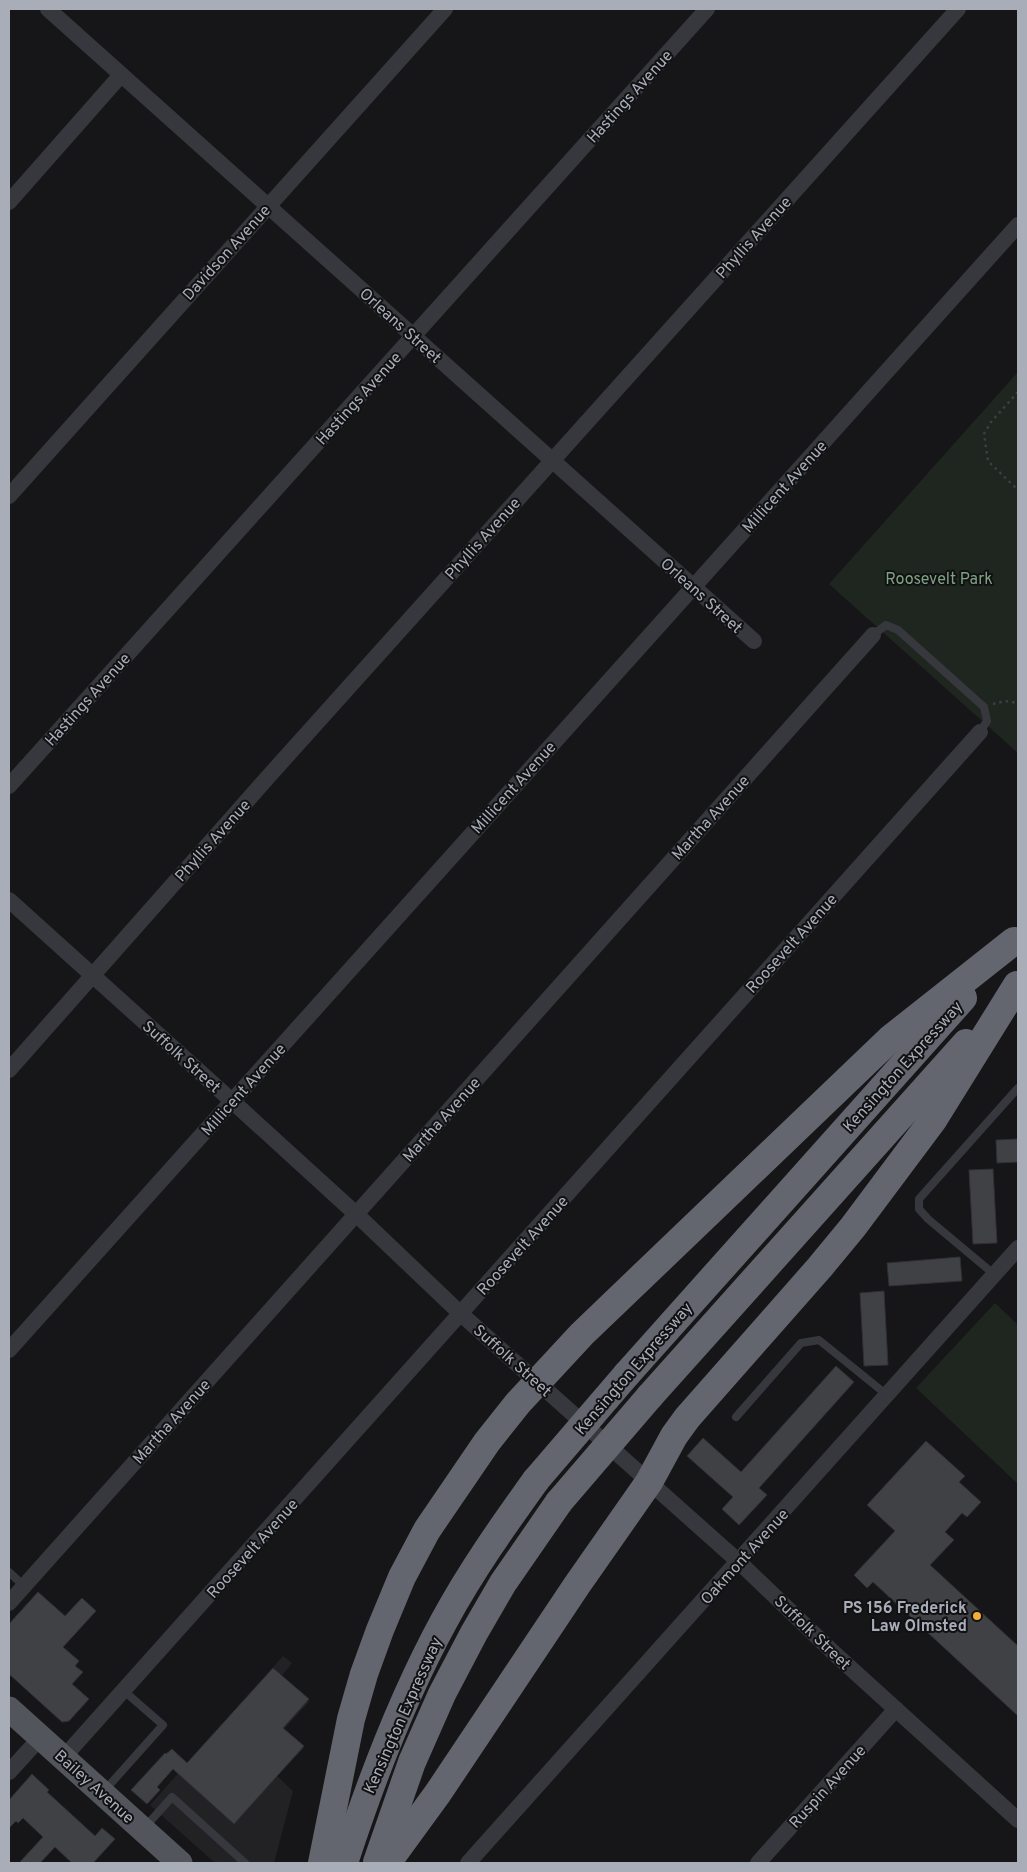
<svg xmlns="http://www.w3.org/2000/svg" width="1027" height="1872" viewBox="0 0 1027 1872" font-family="Overpass,sans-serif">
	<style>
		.built { fill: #222225 }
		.green { fill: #1e261f }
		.building { fill: #404145; stroke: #303034 }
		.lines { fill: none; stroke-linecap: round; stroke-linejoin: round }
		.path { stroke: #3d3f44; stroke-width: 2.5; stroke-dasharray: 2.5 4; stroke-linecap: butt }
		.service { stroke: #37383d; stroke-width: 8 }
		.minor { stroke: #37383d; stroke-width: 16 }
		.primary { stroke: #53555c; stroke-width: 25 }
		.motorway { stroke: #63666e; stroke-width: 28 }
		.motorway-bridge { stroke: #63666e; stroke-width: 28 }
		.poi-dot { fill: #f2b134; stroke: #111113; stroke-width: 2 }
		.labels { text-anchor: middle; stroke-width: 4; stroke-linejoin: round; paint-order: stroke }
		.street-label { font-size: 16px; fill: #a8adb8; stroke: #111113 }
		.park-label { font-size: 16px; fill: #7fa381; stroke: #111113 }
		.poi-label { font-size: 16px; font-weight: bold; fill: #a8adb8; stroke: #111113; text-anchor: end }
	</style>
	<rect width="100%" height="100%" fill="#161618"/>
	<polygon class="built" points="283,1656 292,1663 282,1676 309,1702 284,1729 304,1748 277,1776 293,1791 274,1863 215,1863 150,1805"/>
	<g class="green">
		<polygon points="1018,372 1018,753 829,584"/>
		<polygon points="995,1303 1018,1325 1018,1484 916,1388"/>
	</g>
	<g class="building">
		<polygon points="1018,1139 1018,1162 997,1163 996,1140"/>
		<polygon points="993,1169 997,1243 973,1244 969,1170"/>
		<polygon points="960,1257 962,1281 889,1286 887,1263"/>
		<polygon points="884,1291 888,1365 864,1366 860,1293"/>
		<polygon points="836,1366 854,1382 759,1488 767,1495 739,1525 722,1509 733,1497 687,1456 703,1438 741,1472"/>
		<polygon points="926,1441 965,1476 959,1482 981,1502 967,1517 962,1513 945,1532 954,1540 930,1565 1018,1646 1018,1716 873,1582 867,1588 854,1575 895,1531 867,1505"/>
		<polygon points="38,1592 65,1616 82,1598 96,1611 63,1647 79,1661 75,1666 83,1672 72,1684 89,1699 69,1721 62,1722 9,1674 9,1624"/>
		<polygon points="273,1668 309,1699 283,1728 304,1746 234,1824 173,1769 157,1787 160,1790 147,1804 131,1790 165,1753 166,1754 172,1749 187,1763"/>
		<polygon points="32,1774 49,1790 47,1792 95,1836 102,1828 115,1839 93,1863 72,1863 55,1847 40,1863 19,1863 43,1837 23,1818 18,1823 16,1821 9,1828 9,1800"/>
	</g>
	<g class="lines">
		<g class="path">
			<polyline points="1018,392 991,422 984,434 988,461 1018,490"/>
			<polyline points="993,704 1005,701 1018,703"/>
		</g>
		<g class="service">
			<polyline points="873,635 886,625 898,630 984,707 987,721 980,732"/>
			<polyline points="995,1275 928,1219 919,1209 919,1199 1018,1088"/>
			<polyline points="736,1417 801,1343 819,1340 887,1395"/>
			<polyline points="9,1572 24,1586"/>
			<polyline points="105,1790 163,1725 124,1691"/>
			<polyline points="146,1826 172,1797 245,1863"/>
		</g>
		<g class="minor">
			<polyline points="48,9 754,641"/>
			<polyline points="9,202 121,75"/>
			<polyline points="9,496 445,9"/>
			<polyline points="9,786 707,9"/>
			<polyline points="9,900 232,1101 356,1214 461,1314 739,1562 835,1654 1018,1820"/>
			<polyline points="9,1070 268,777 958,9"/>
			<polyline points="9,1350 1018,225"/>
			<polyline points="9,1603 873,635"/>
			<polyline points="63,1758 980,732"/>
			<polyline points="9,1772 40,1738"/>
			<polyline points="468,1863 1018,1248"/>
			<polyline points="758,1863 896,1709"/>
		</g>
		<polyline class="primary" points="9,1709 180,1863"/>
		<g class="motorway">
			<polyline points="627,1374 963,998"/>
			<polyline points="650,1396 966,1043"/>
			<polyline points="377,1862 412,1762 442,1694 474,1633 503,1583 559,1502"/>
			<polyline points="322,1863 351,1719 364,1674 380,1630 402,1577 427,1530 487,1442 518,1403 582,1334 890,1039 1014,941"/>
			<path d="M 344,1863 C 371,1780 402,1698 444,1621 C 471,1571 503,1526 536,1480"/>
			<polyline points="387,1863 438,1793 577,1585 649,1482 674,1436 687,1418 820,1267 853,1227 933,1120 1017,985"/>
		</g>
		<g class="motorway-bridge">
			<polyline points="536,1480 627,1374"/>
			<polyline points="559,1502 650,1396"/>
		</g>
	</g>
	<circle class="poi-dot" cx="977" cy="1616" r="5"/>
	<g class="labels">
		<g class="street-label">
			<text transform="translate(629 96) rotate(-48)" y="6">Hastings Avenue</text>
			<text transform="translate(753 237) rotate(-48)" y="6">Phyllis Avenue</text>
			<text transform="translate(226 252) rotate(-48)" y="6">Davidson Avenue</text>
			<text transform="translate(401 325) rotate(42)" y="6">Orleans Street</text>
			<text transform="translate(358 398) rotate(-48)" y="6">Hastings Avenue</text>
			<text transform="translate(784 486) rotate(-48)" y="6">Millicent Avenue</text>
			<text transform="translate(482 538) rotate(-48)" y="6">Phyllis Avenue</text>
			<text transform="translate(702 595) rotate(42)" y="6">Orleans Street</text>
			<text transform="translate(87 699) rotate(-48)" y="6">Hastings Avenue</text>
			<text transform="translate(513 787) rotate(-48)" y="6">Millicent Avenue</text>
			<text transform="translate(710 817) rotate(-48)" y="6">Martha Avenue</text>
			<text transform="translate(212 840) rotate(-48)" y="6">Phyllis Avenue</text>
			<text transform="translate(791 943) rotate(-48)" y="6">Roosevelt Avenue</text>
			<text transform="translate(182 1056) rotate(42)" y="6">Suffolk Street</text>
			<text transform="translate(902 1066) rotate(-48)" y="6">Kensington Expressway</text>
			<text transform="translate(243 1089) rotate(-48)" y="6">Millicent Avenue</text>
			<text transform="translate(441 1119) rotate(-48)" y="6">Martha Avenue</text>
			<text transform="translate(522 1245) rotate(-48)" y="6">Roosevelt Avenue</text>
			<text transform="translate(513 1360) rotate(42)" y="6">Suffolk Street</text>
			<text transform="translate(633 1368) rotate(-49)" y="6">Kensington Expressway</text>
			<text transform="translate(171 1421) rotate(-48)" y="6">Martha Avenue</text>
			<text transform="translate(252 1548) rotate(-48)" y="6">Roosevelt Avenue</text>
			<text transform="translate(744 1556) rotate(-48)" y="6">Oakmont Avenue</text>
			<text transform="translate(813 1632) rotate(44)" y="6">Suffolk Street</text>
			<text transform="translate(402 1715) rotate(-66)" y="6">Kensington Expressway</text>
			<text transform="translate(95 1786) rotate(42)" y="6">Bailey Avenue</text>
			<text transform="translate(827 1786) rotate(-48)" y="6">Ruspin Avenue</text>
		</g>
		<g class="park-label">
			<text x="939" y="584">Roosevelt Park</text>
		</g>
		<g class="poi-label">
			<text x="967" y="1613">PS 156 Frederick<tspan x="967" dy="18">Law Olmsted</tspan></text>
		</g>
	</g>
	<rect width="1027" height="1872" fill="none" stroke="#a8adb8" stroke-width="20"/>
</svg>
